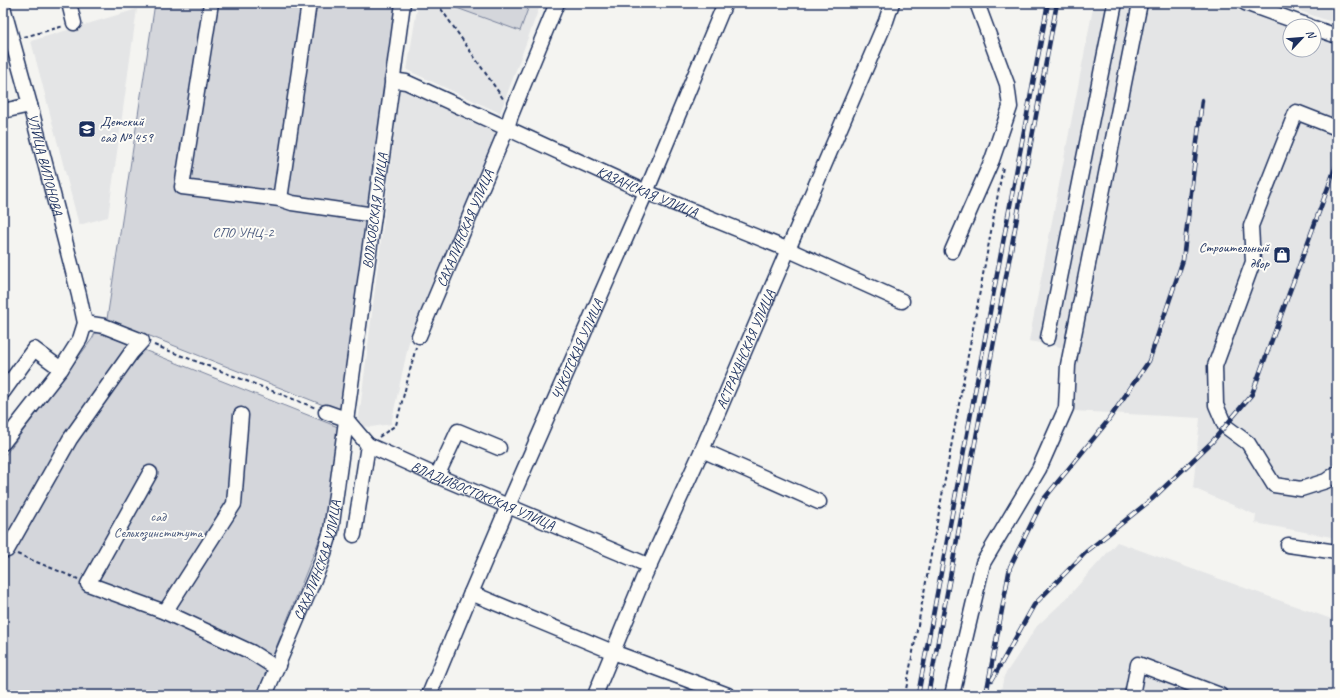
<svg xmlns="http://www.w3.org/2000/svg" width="1340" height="698" viewBox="0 0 1340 698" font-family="Caveat,sans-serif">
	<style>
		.built { fill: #e4e5e6 }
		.green { fill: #d4d6db; stroke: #78829c }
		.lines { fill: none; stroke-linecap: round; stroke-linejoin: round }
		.minor-casing { stroke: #1b2f5e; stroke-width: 17 }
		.path { stroke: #1b2f5e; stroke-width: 2; stroke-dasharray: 4 3; stroke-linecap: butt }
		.minor { stroke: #fdfcf7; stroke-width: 14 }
		.rail-casing { stroke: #1b2f5e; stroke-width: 4.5 }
		.rail { stroke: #fdfcf7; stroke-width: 3; stroke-dasharray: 9; stroke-linecap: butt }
		.labels { text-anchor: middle; stroke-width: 4; stroke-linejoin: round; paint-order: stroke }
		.poi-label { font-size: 14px; fill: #1b2f5e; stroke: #fdfcf7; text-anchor: start }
		.street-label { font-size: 14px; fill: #1b2f5e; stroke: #fdfcf7 }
		.park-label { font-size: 14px; fill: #49597d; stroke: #fdfcf7 }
	</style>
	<rect width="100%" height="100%" fill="#f4f4f1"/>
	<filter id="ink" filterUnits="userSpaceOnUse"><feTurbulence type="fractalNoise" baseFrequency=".025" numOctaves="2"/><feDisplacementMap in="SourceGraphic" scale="8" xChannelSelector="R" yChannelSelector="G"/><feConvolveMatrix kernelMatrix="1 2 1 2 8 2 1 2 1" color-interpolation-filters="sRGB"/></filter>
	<g filter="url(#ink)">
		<g class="built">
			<polygon points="418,3 541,3 500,113 407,70"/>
			<polygon points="1094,3 1132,3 1066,348 1029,341"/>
			<polygon points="1141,3 1232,3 1278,20 1290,26 1290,50 1314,50 1314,34 1337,43 1337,538 1255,523 1256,515 1193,488 1200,418 1073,411 1076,368"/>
			<polygon points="1289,3 1337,3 1337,24 1289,7"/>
			<polygon points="137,9 108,217 79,225 31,41"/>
			<polygon points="400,87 411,94 497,130 411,333 391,424 371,427 358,426"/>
			<polygon points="1117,542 1337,621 1337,695 1000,695 1004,676 1037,626 1066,599"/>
		</g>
		<g class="green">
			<polygon points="155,3 396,3 341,412 107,319"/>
			<polygon points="443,3 530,3 520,31"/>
			<polygon points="96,331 338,427 324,528 257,695 3,695 3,458 92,339"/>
		</g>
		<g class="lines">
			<g class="minor-casing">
				<g id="minor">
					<polyline points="69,3 74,23"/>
					<polyline points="211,3 182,187 280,199 292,203 374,215"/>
					<polyline points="1245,3 1309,26"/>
					<path id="s1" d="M 3,7 L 30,105 L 79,295 L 85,323 L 80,339 L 61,369 L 3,443"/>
					<polyline points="1314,28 1337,36"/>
					<path id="s2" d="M 392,80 L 406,82 L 646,192 L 789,250 L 902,301"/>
					<polyline points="3,111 30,105"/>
					<polyline points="1337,128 1296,112 1251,226 1253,262 1215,366 1216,405 1225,426 1248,443 1274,485 1301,489 1326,481 1337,473"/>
					<polyline points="280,199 309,3"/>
					<polyline points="952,251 992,160 1010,107 1007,84 977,3"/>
					<path id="s3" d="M 419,336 L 507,128 L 511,115 L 557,3"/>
					<polyline points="1048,338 1115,3"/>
					<polyline points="3,392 34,349 61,369"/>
					<path id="s4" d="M 326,412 L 346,419 L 368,445 L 437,476 L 650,566"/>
					<polyline points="241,415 234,504 165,612 251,652 270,664 278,666"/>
					<polyline points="702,450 819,502"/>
					<polyline points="150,473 88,584 165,612"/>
					<polyline points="437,476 458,431 499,448"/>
					<polyline points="354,535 368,445"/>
					<polyline points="1288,545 1337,552"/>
					<polyline points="7,550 70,439 131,353 142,341 104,326 85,323"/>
					<polyline points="471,593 613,652 728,695"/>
					<path id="s5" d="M 265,695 L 321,563 L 331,531 L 403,3"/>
					<path id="s6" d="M 429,695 L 471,593 L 508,506 L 646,192 L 725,3"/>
					<path id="s7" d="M 595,695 L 643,579 L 702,450 L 886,21 L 892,3"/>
					<polyline points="952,695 983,563 1039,469 1066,408 1068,365 1140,3"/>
					<polyline points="1132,695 1138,664 1220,695"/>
				</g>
			</g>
			<g class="path">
				<polyline points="437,3 504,100"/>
				<polyline points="24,37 64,26"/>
				<polyline points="154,345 316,408"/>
				<polyline points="379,437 396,425 416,347"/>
				<polyline points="17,554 78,579"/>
				<polyline points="905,695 1003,167"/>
			</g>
			<use href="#minor" class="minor"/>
			<g class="rail-casing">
				<g id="rail">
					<polyline points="992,680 1034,605 1086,552 1152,499 1212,442 1252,394 1337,163"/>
					<polyline points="918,695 1048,3"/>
					<polyline points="928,695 1057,3"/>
					<polyline points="986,695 1010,567 1043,500 1107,422 1149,361 1183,260 1202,100"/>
				</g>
			</g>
			<use href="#rail" class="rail"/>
		</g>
	</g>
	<defs>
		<g id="school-square" transform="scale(0.9)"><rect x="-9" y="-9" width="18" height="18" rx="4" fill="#1b2f5e" stroke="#fdfcf7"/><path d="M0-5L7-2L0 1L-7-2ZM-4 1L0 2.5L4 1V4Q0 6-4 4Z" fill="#fff"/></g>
		<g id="shop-square" transform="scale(0.9)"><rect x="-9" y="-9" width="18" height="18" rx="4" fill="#1b2f5e" stroke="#fdfcf7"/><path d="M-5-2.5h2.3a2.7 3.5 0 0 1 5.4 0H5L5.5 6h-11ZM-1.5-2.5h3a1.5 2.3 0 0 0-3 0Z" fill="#fff"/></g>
	</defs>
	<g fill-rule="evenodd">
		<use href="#school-square" x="87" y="129"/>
		<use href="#shop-square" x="1282" y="255"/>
	</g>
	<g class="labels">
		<g class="poi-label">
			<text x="100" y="126">Детский<tspan x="100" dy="16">сад № 459</tspan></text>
			<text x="1269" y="252" text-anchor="end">Строительный<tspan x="1269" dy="16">двор</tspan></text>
		</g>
		<g class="street-label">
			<text dy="5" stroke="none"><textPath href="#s1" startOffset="163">УЛИЦА ВИЛОНОВА</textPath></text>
			<text dy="5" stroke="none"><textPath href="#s2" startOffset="279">КАЗАНСКАЯ УЛИЦА</textPath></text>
			<text dy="5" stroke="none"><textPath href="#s5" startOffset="500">ВОЛХОВСКАЯ УЛИЦА</textPath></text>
			<text dy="5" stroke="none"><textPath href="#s3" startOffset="117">САХАЛИНСКАЯ УЛИЦА</textPath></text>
			<text dy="5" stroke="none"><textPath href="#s6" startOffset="376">ЧУКОТСКАЯ УЛИЦА</textPath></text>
			<text dy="5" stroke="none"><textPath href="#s7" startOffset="377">АСТРАХАНСКАЯ УЛИЦА</textPath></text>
			<text dy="5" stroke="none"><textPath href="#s4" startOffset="181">ВЛАДИВОСТОКСКАЯ УЛИЦА</textPath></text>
			<text dy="5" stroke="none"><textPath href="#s5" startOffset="145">САХАЛИНСКАЯ УЛИЦА</textPath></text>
		</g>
		<g class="park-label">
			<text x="243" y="237">СПО УНЦ-2</text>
			<text x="158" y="521">сад<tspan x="158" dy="16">Сельхозинститута</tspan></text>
		</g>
	</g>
	<rect width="1340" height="698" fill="none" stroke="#fdfcf7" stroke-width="16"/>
	<rect x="8" y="8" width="1324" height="682" fill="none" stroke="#1b2f5e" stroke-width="1.5" filter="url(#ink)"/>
	<g transform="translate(1302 38) rotate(64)"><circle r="19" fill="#fdfcf7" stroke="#a3aaba"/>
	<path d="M0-3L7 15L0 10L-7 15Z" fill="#1b2f5e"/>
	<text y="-6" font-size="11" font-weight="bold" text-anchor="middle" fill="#1b2f5e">N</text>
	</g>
</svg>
